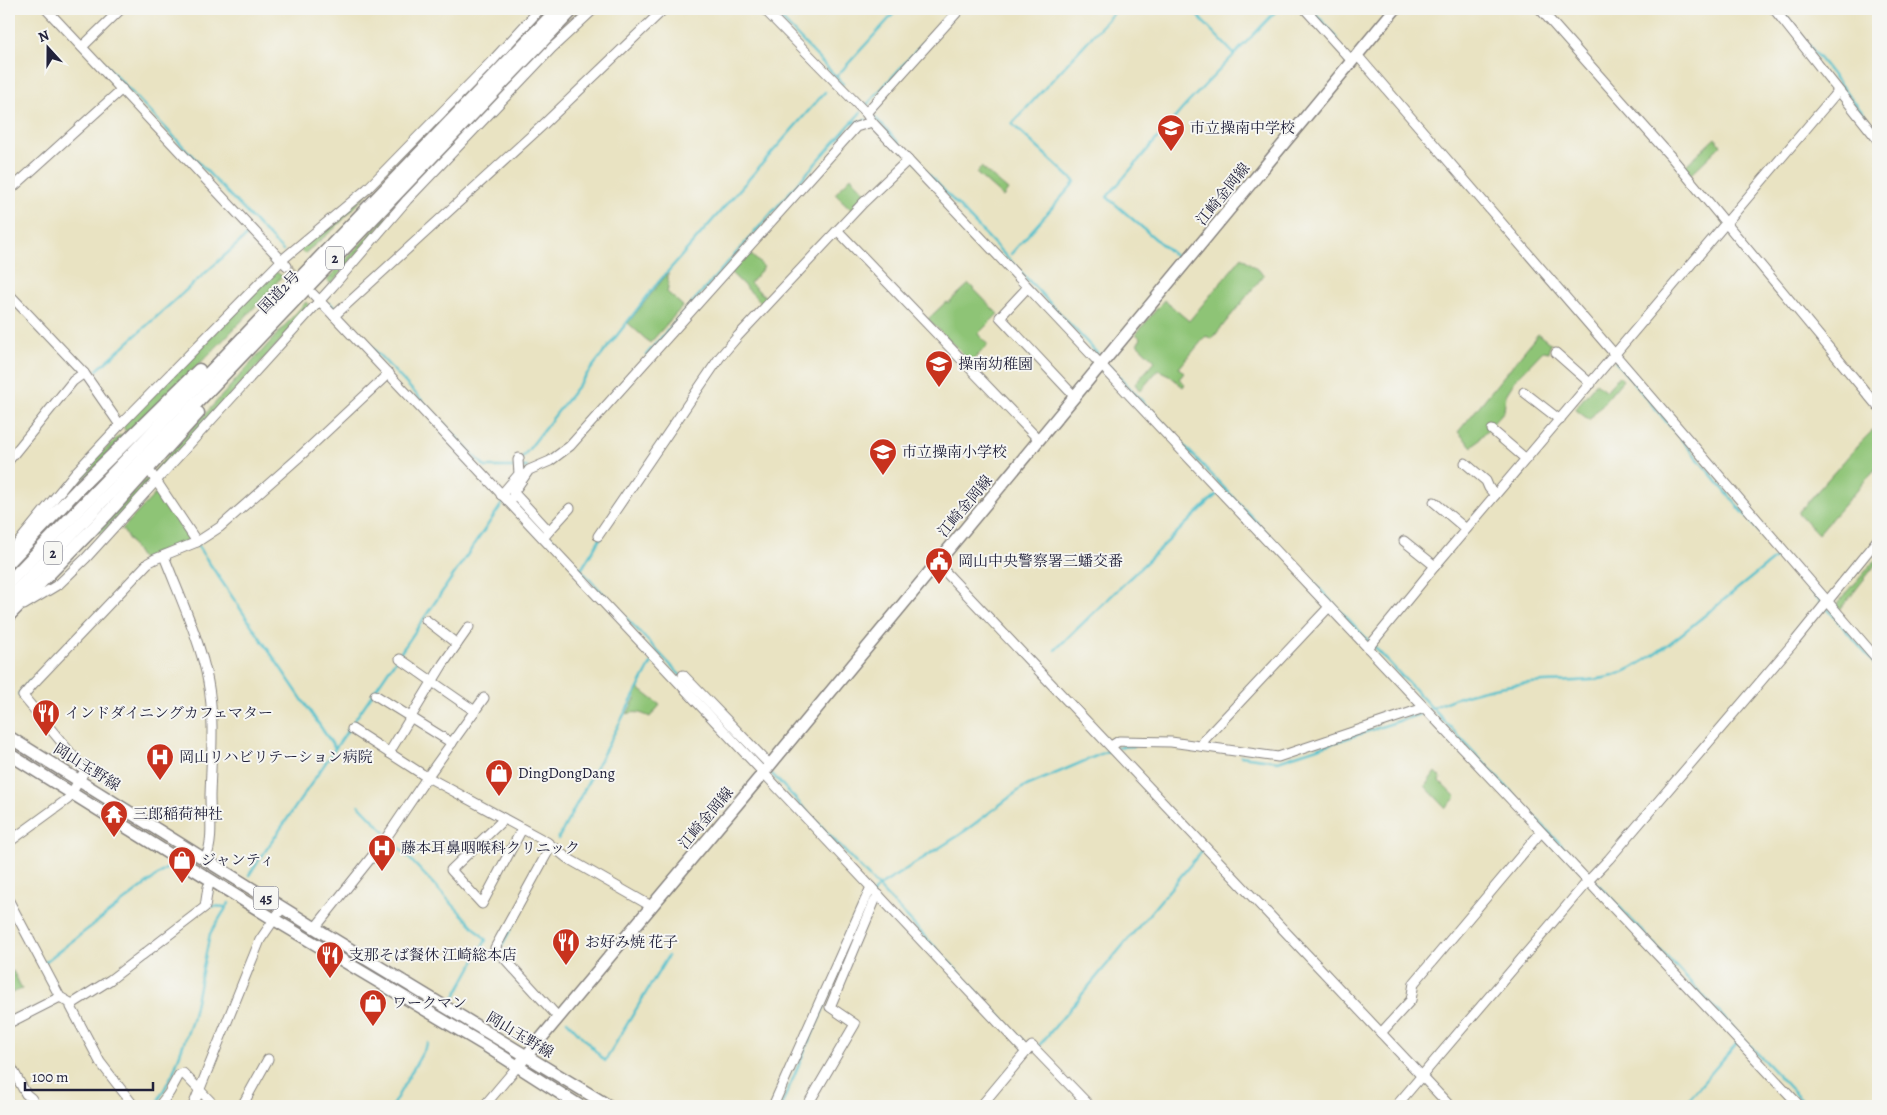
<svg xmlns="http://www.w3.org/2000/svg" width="1887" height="1115" viewBox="0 0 1887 1115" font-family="Alegreya,'Noto Serif JP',serif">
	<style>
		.green { fill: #8ec476; stroke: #587358 }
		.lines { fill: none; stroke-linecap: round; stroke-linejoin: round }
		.stream { stroke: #53c0cc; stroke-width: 2.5 }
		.minor-tunnel { stroke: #c1bca7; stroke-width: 9; stroke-dasharray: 9 4.5; stroke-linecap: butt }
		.minor-casing { stroke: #86827e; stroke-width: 11 }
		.major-casing { stroke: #86827e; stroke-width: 14 }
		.highway-casing { stroke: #86827e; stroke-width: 15 }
		.minor { stroke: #fff; stroke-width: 9 }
		.major { stroke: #fff; stroke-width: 11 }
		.highway { stroke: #fff; stroke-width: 12 }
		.labels { text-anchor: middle; stroke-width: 4; stroke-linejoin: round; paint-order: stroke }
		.shield { fill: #f6f6f2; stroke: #626272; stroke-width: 1 }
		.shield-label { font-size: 14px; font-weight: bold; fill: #22223b }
		.poi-label { font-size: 15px; fill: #22223b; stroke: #f6f6f2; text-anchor: start }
		.street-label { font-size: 15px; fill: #22223b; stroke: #f6f6f2 }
	</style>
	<rect width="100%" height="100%" fill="#f6f6f2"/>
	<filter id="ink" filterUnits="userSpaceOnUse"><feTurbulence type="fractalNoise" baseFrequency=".02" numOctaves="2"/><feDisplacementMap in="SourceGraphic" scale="10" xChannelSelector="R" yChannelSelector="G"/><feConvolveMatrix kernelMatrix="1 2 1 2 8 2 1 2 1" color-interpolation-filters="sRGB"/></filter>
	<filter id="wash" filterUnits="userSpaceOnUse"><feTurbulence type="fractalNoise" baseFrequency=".0096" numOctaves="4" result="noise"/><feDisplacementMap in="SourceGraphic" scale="20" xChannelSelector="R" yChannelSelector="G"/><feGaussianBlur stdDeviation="1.12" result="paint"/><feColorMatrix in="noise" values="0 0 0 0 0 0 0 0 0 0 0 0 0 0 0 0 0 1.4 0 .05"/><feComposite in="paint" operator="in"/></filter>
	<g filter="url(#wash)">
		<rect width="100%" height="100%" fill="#e9e3c2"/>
		<g class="green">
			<polygon points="1715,138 1721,145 1690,175 1674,156 1675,154 1685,166"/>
			<polygon points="981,167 1008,190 1003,197 976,173"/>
			<polygon points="851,177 869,196 853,211 835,194"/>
			<polygon points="367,194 336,227 304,254 299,249"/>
			<polygon points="388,217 331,284 327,280 385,218"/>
			<polygon points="747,251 764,267 750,283 769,300 765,304 762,303 729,271"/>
			<polygon points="1242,257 1264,275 1212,339 1206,336 1179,368 1184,373 1179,379 1185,384 1183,387 1169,375 1158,370 1140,391 1135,384 1155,361 1137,344 1141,339 1136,334 1164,300 1189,321"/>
			<path d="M 275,271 L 282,276 C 234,333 179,383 127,434 L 123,426 Z"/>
			<polygon points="668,273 668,288 667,292 683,306 650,343 628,323"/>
			<polygon points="969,284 998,314 978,334 988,345 971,362 928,319 946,302 948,303"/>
			<polygon points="306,302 311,307 158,475 153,472"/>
			<polygon points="1538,334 1551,344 1548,352 1543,351 1516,379 1506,395 1504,411 1472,447 1458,432"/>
			<polygon points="1619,376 1623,380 1589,420 1575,409 1596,383 1606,391"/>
			<polygon points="1878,425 1878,466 1818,534 1798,513 1860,443"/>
			<polygon points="146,429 9,573 9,568 139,434"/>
			<polygon points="120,435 125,439 52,509 52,506 74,479"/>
			<polygon points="150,475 152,481 103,532 99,533 97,531"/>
			<polygon points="158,491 191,538 188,541 151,554 143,561 122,529"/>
			<path d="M 1878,557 L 1878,563 C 1864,577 1854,594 1840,609 L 1836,605 Z"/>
			<path d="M 638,688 L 660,705 L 650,717 C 641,713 636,711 627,714 L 636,697 L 635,695 Z"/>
			<polygon points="1435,772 1441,778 1440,781 1456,797 1446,808 1425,786"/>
			<polygon points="13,971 22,989 9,994 9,973"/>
		</g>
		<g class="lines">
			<g class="stream">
				<polyline points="52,9 283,251"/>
				<polyline points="772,9 843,84"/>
				<polyline points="1191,9 1234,54"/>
				<polyline points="1312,9 1337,38"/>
				<polyline points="1780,9 1878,132"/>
				<polyline points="836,77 898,9"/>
				<polyline points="864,108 954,9"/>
				<polyline points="869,111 1098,354"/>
				<polyline points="853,123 866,120"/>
				<polyline points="1011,254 1075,182 1012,124 1117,9"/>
				<polyline points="1181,261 1107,197 1185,106 1278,9"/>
				<polyline points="330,303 485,467 527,467"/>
				<polyline points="9,314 16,306"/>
				<polyline points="646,355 861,112"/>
				<polyline points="1616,362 1779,555 1822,603"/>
				<polyline points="1109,366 1584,869"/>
				<polyline points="97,370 251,232"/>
				<polyline points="522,458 656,285 825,92"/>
				<polyline points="548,535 681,676"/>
				<polyline points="197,545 335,748"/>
				<polyline points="581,570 601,537"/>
				<polyline points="1826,607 1878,668"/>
				<polyline points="1055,650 1217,494"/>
				<polyline points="19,694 30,681"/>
				<path d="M 1430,709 C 1464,692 1506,684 1544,682 C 1567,681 1591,682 1613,676 C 1643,666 1674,640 1699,620 C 1726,598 1752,577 1779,555"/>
				<polyline points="1117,747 1134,746"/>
				<polyline points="1241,756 1278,761 1423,713"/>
				<polyline points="772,774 1028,1046"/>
				<polyline points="359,805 385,832"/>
				<polyline points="390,838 486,940 453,1000"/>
				<polyline points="558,839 653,660"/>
				<polyline points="249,875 504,501"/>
				<polyline points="1592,882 1594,880 1807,1106"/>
				<polyline points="210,906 226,907"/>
				<polyline points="500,949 522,908"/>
				<polyline points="45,962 167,868"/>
				<polyline points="567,1021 605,1061 668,956"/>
				<polyline points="1038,1047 1201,852 1203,850 1205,852"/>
				<polyline points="159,1099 173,1073 192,1020 210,934 229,903"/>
				<polyline points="392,1106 428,1043"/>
				<polyline points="781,1106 873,893 878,887 961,834 1022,788 1110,750"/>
				<polyline points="1683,1106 1737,1043"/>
			</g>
		</g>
	</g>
	<g filter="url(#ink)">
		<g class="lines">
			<polyline class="minor-tunnel" points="287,266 302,283"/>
			<g class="minor-casing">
				<g id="minor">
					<polyline points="46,9 287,266"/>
					<polyline points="664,9 543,125 334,316 1026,1052 1032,1046 1090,1106"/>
					<polyline points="764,9 866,113 872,122 1800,1106"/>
					<polyline points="1305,9 1352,61"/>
					<polyline points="1540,9 1672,158 1878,407"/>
					<polyline points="1774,9 1878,140"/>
					<polyline points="82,47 121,9"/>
					<polyline points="1357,55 1878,660"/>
					<polyline points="866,113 960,9"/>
					<polyline points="9,191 122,89"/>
					<polyline points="838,231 1039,440"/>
					<polyline points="1027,288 1000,317 1075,397"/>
					<polyline points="9,294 84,373 120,425"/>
					<polyline points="313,294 334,316"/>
					<polyline points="1556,353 1591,384"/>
					<polyline points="1524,392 1560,420"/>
					<polyline points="1492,430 1526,459"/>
					<polyline points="9,460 73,381 84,373"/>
					<polyline points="1465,463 1486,481 1489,488 1495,495"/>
					<polyline points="151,473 197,542"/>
					<polyline points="515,494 549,531 544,537"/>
					<polyline points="501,495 519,474 518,460 519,458"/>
					<polyline points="509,501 515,494 513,493 529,470 550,461 570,446 856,127 872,122"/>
					<polyline points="1434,502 1466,529"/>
					<polyline points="549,531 570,508"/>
					<polyline points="598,536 720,357 738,336 863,203 908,160"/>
					<polyline points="1404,541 1435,566"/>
					<polyline points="9,554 75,473 120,425 282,260 367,189 494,59 540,9"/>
					<path d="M 164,556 C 179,595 201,642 208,682 C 215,719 211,759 210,796 C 210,816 214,842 205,860"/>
					<polyline points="937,563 1450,1106"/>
					<polyline points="24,605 59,584 86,558 333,286 407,200 552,48 594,9"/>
					<polyline points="426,620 457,644"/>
					<polyline points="1368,648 1435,566 1838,91"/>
					<path d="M 400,659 C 425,676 449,694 475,711"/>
					<polyline points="683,675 770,765"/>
					<polyline points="375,695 452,743"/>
					<polyline points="352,729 422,774 547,842 567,858 651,906"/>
					<polyline points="1111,746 1119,741 1171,742 1278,757 1424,708"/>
					<polyline points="1201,746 1205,739 1329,607"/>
					<polyline points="389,753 443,664 469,627"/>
					<polyline points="504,819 451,870 482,904 522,829"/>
					<polyline points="9,842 68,799 84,772 84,769 23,696 32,685 148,563 155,559 197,542 220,527 297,459 389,373"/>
					<polyline points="551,846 495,948 558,1017"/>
					<polyline points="9,901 60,997 72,1004"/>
					<polyline points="315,928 382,844 428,776 484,698"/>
					<polyline points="72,1004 110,980 205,907 208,887 212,881"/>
					<polyline points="72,1004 71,1007 100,1062 134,1106"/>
					<polyline points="9,1023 60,997"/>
					<polyline points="1381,1033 1411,1000 1414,983 1541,832"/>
					<polyline points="9,1063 26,1094 31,1098 36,1106"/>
					<polyline points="159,1106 169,1093 179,1075 183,1073 215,1106"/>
					<polyline points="193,1106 260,940 282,908"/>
					<polyline points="242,1106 268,1059"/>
					<polyline points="484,1106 517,1067"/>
					<polyline points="773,1106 871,887"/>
					<polyline points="807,1106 855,1024 830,1007 875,900 879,895"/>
					<polyline points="981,1106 1026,1052"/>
					<polyline points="1396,1106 1587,882 1609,859 1796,640 1878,539"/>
				</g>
			</g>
			<g class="major-casing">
				<g id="major">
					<polyline points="9,737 315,928 609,1106"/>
					<polyline points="9,754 275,920 486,1046 580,1106"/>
					<polyline points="517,1067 770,765 1395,9"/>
				</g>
			</g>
			<g class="highway-casing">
				<g id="highway">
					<polyline points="9,562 78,489 199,370"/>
					<polyline points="9,582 558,9"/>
					<polyline points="9,599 573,9"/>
					<polyline points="9,615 108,513 198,413"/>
				</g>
			</g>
			<use href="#minor" class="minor"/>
			<use href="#major" class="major"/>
			<use href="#highway" class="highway"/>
		</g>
	</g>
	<defs>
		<g id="school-pin" transform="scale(1.4375)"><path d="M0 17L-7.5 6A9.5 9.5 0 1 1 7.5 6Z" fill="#c8321e" stroke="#f6f6f2"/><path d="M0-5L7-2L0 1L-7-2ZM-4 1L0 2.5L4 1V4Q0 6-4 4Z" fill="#fff"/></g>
		<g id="civic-pin" transform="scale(1.4375)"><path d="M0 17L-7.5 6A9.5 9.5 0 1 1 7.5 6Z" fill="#c8321e" stroke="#f6f6f2"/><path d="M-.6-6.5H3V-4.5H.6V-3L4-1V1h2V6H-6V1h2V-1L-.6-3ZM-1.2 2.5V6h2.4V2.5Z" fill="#fff"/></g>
		<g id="restaurant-pin" transform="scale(1.4375)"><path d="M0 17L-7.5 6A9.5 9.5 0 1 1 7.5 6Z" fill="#c8321e" stroke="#f6f6f2"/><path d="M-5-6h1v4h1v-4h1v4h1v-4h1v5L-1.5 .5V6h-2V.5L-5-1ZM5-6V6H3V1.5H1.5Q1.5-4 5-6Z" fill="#fff"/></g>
		<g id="hospital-pin" transform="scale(1.4375)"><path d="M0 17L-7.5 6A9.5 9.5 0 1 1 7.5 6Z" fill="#c8321e" stroke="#f6f6f2"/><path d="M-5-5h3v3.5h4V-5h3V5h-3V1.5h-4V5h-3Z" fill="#fff"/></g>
		<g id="shop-pin" transform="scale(1.4375)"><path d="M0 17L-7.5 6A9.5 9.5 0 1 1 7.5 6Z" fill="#c8321e" stroke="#f6f6f2"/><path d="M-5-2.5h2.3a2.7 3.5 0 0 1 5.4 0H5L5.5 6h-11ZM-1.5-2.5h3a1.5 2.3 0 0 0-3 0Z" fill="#fff"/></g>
		<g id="temple-pin" transform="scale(1.4375)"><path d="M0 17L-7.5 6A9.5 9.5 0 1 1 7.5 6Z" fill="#c8321e" stroke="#f6f6f2"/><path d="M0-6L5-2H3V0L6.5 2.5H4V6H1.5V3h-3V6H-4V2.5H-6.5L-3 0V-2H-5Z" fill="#fff"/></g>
	</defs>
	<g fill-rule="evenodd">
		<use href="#school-pin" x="1171" y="128"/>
		<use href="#school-pin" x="939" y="364"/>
		<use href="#school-pin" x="883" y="452"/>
		<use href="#civic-pin" x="939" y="561"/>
		<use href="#restaurant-pin" x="46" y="713"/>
		<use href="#hospital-pin" x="160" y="757"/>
		<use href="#shop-pin" x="499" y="773"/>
		<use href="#temple-pin" x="114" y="814"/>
		<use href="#hospital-pin" x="382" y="848"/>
		<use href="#shop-pin" x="182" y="860"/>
		<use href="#restaurant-pin" x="566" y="942"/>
		<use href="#restaurant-pin" x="330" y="955"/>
		<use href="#shop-pin" x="373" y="1003"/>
	</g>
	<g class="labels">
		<g class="shield">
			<rect x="326" y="246.5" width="18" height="23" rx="4"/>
			<rect x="44" y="541.5" width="18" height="23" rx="4"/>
			<rect x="253.5" y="886.5" width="25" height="23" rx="4"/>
		</g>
		<g class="shield-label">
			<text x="335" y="263">2</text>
			<text x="53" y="558">2</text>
			<text x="266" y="903">45</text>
		</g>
		<g class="poi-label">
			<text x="1190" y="133">市立操南中学校</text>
			<text x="958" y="369">操南幼稚園</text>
			<text x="902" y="457">市立操南小学校</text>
			<text x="958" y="566">岡山中央警察署三蟠交番</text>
			<text x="65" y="718">インドダイニングカフェマター</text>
			<text x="179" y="762">岡山リハビリテーション病院</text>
			<text x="518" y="778">DingDongDang</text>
			<text x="133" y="819">三郎稲荷神社</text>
			<text x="401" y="853">藤本耳鼻咽喉科クリニック</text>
			<text x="201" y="865">ジャンティ</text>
			<text x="585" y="947">お好み焼 花子</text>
			<text x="349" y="960">支那そば餐休 江崎総本店</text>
			<text x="392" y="1008">ワークマン</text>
		</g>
		<g class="street-label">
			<text transform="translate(1223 194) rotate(-51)" y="5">江崎金岡線</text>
			<text transform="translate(279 292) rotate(-46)" y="5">国道2号</text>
			<text transform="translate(965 506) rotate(-50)" y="5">江崎金岡線</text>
			<text transform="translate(87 767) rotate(32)" y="5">岡山玉野線</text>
			<text transform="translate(706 818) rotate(-50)" y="5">江崎金岡線</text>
			<text transform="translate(520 1035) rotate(31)" y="5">岡山玉野線</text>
		</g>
	</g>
	<rect width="1887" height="1115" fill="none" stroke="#f6f6f2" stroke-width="30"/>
	<g transform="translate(48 48) rotate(339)" stroke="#f6f6f2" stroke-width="4" paint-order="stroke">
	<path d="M0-4L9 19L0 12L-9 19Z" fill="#22223b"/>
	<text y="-8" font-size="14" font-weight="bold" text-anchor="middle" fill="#22223b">N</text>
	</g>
	<path d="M25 1082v8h128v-8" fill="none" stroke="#22223b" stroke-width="2.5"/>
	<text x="32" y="1082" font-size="15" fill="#22223b" stroke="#f6f6f2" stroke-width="4" paint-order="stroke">100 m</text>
</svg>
